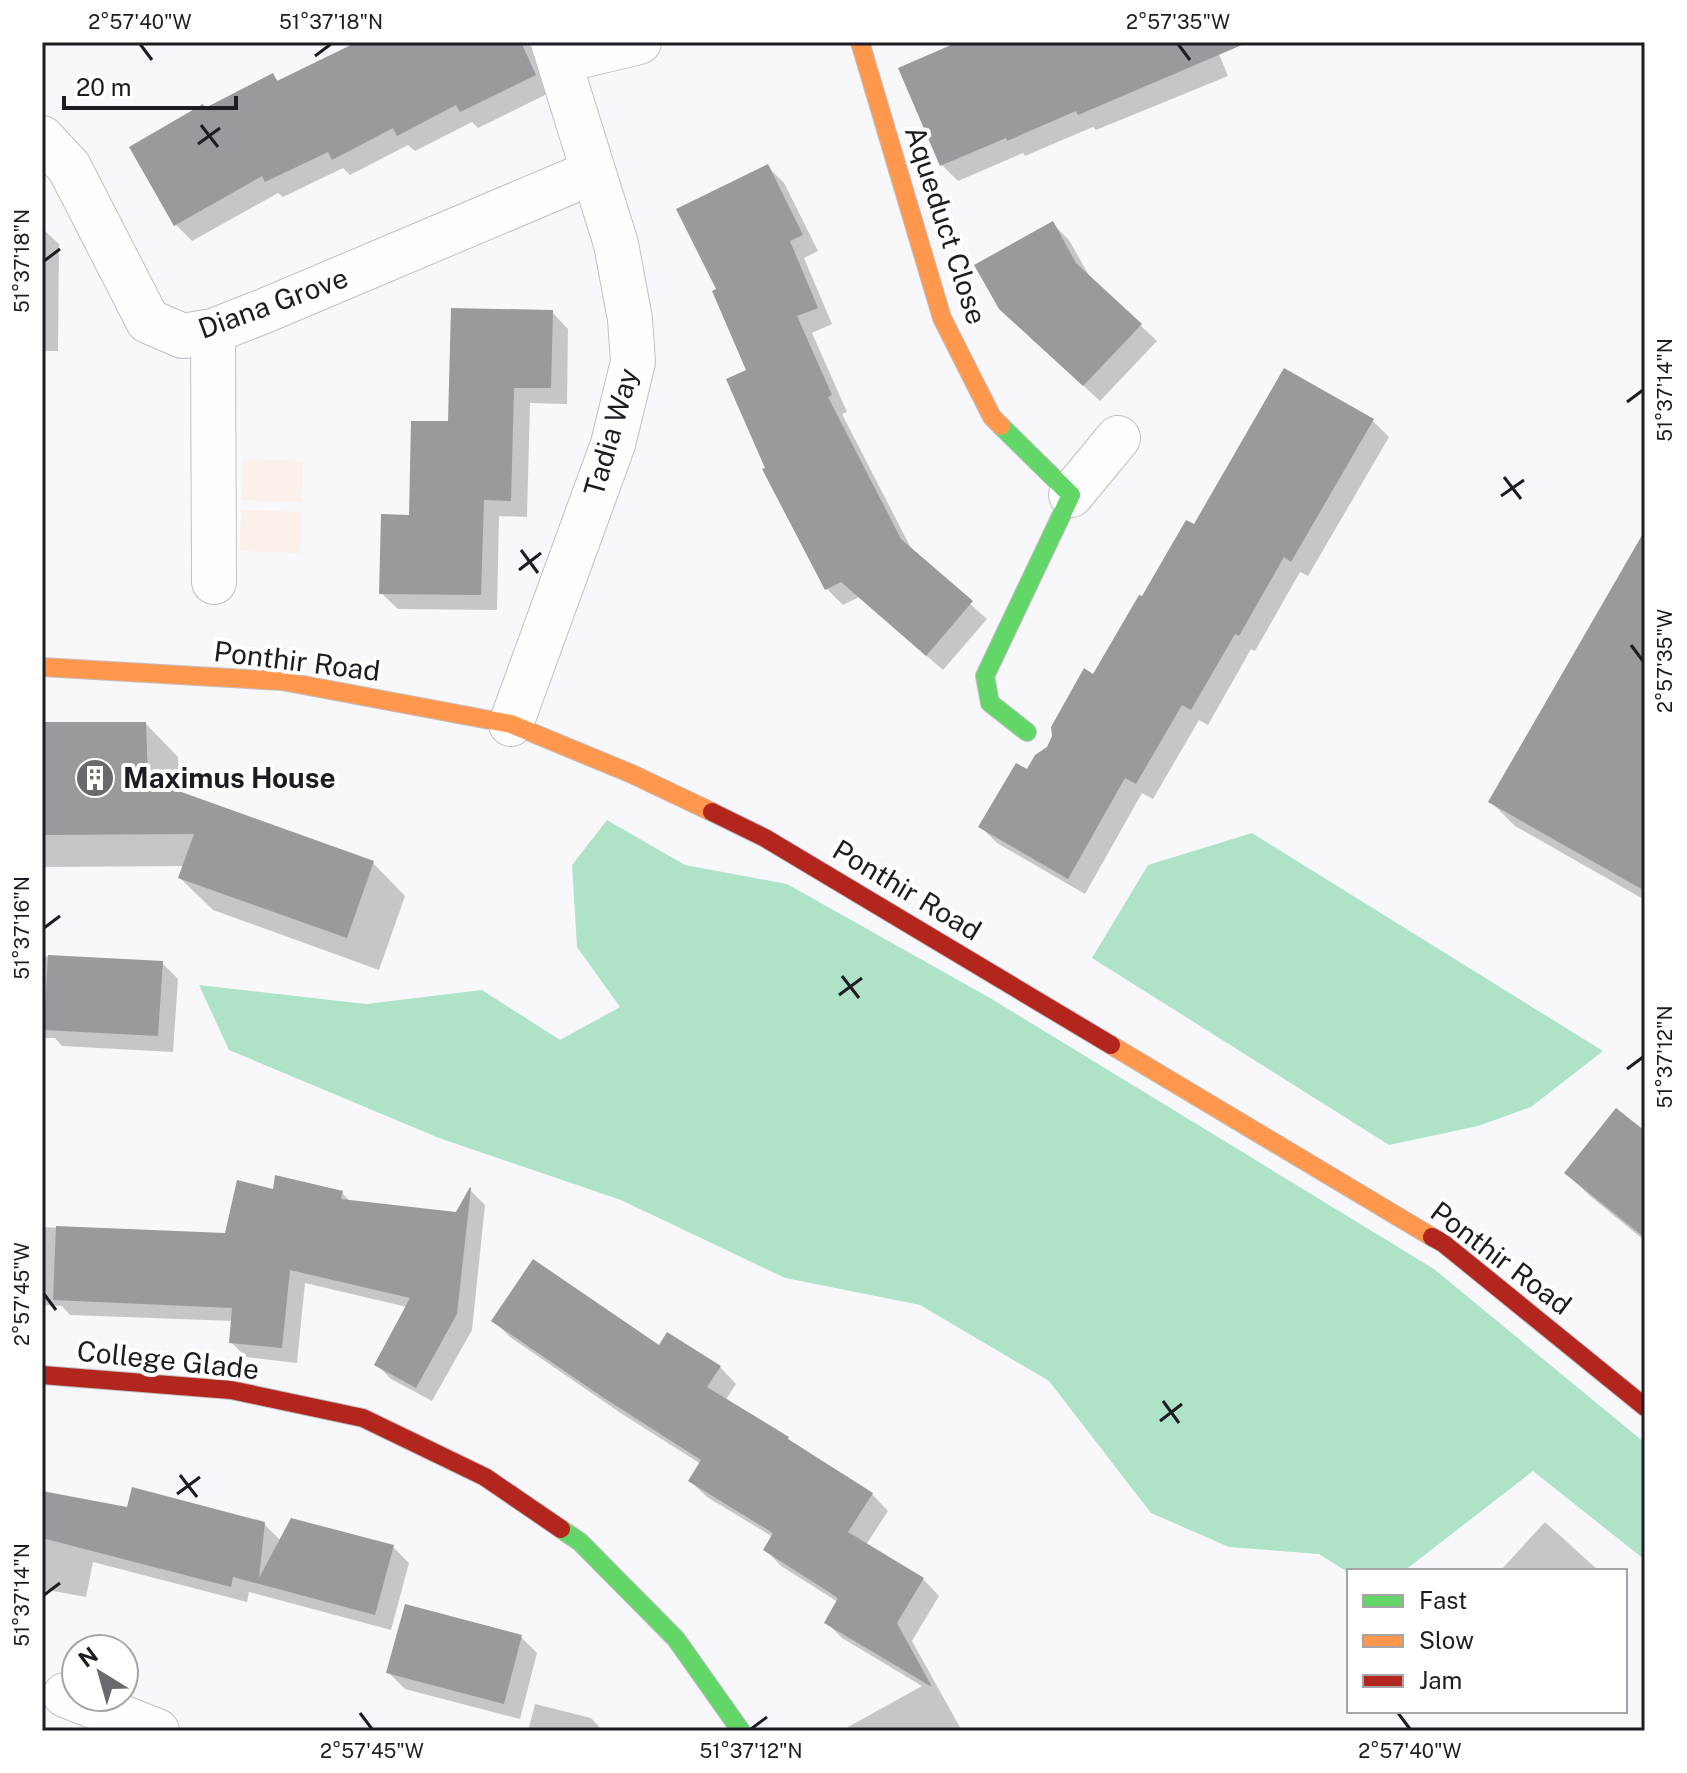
<svg xmlns="http://www.w3.org/2000/svg" width="1687" height="1773" viewBox="0 0 1687 1773" font-family="'Public Sans',sans-serif">
	<style>
		.industrial { fill: #fbf0ea }
		.forest { fill: #aee3c8 }
		.shadow { fill: #0003 }
		.building { fill: #9a999e }
		.lines { fill: none; stroke-linecap: round; stroke-linejoin: round }
		.street-casing { stroke: #c0c0c4; stroke-width: 46 }
		.fast-casing { stroke: #c0c0c4; stroke-width: 20 }
		.slow-casing { stroke: #c0c0c4; stroke-width: 20 }
		.jam-casing { stroke: #c0c0c4; stroke-width: 20 }
		.street { stroke: #fefeff; stroke-width: 44 }
		.fast { stroke: #63d668; stroke-width: 18 }
		.slow { stroke: #ff974d; stroke-width: 18 }
		.jam { stroke: #b3261e; stroke-width: 18 }
		.ticks { fill: none; stroke: #1d1c22; stroke-width: 3 }
		.labels { text-anchor: middle; stroke-width: 8; stroke-linejoin: round; paint-order: stroke }
		.street-label { font-size: 28px; fill: #1d1c22; stroke: #fff }
		.poi-label { font-size: 28px; font-weight: bold; fill: #1d1c22; stroke: #fff; text-anchor: start }
		.neatline { fill: none; stroke: #1d1c22; stroke-width: 3 }
		.ticks-label { font-size: 20px; text-anchor: middle; fill: #1d1c22 }
	</style>
	<rect width="100%" height="100%" fill="#f8f8fc"/>
	<g class="industrial">
		<polygon points="243,459 303,461 302,502 241,500"/>
		<polygon points="241,510 302,512 300,553 240,551"/>
	</g>
	<g class="forest">
		<polygon points="607,820 685,865 787,884 990,998 1434,1269 1645,1443 1645,1560 1533,1471 1404,1571 1349,1571 1349,1573 1319,1554 1229,1547 1151,1513 1049,1381 920,1305 785,1278 621,1200 439,1138 229,1050 199,985 366,1004 482,990 560,1040 620,1007 577,947 572,865"/>
		<polygon points="1252,833 1603,1051 1531,1107 1478,1126 1389,1145 1092,958 1148,865"/>
	</g>
	<g class="shadow">
		<polygon points="378,42 528,42 551,92 478,128 472,122 415,151 408,145 350,175 343,168 283,197 278,193 192,241 176,225 206,110 273,76 280,82"/>
		<polygon points="971,42 1214,42 1228,76 1096,130 1093,127 1025,156 1023,153 958,181 942,165"/>
		<polygon points="767,166 784,183 818,251 804,258 832,324 812,333 847,412 842,414 914,554 987,619 943,670 859,597 843,605 827,589 748,371"/>
		<polygon points="1053,224 1069,240 1091,279 1157,341 1100,401 1018,326"/>
		<polygon points="42,228 59,244 58,351 42,351"/>
		<polygon points="552,312 568,329 567,404 530,403 527,517 499,516 497,610 398,609 381,593 450,423"/>
		<polygon points="1373,421 1389,437 1308,576 1300,572 1255,651 1251,649 1208,725 1199,720 1153,799 1142,793 1085,894 997,843 981,827 1049,748 1143,599 1195,527"/>
		<polygon points="1645,584 1645,900 1515,826 1491,802"/>
		<polygon points="42,724 146,724 178,757 179,793 373,863 405,896 379,970 213,910 180,878 185,866 42,867"/>
		<polygon points="42,956 162,963 178,979 173,1052 62,1046 55,1038 42,1038"/>
		<polygon points="1645,1133 1645,1241 1590,1196 1566,1173"/>
		<polygon points="470,1190 485,1205 472,1330 432,1401 391,1379 376,1364 407,1307 305,1283 297,1363 246,1357 231,1342 233,1321 70,1315 62,1306 42,1305 42,1227 226,1235 274,1191 342,1193 352,1203 457,1214"/>
		<polygon points="494,1321 660,1348 720,1367 736,1384 725,1401 788,1439 795,1446 872,1494 888,1511 866,1545 923,1579 939,1596 912,1641 962,1731 850,1731 848,1727 922,1686 842,1638 826,1622 838,1602 781,1566 765,1549 773,1537 707,1497 690,1481 701,1464 622,1414 510,1337"/>
		<polygon points="42,1493 128,1510 264,1524 281,1541 393,1547 409,1563 391,1630 249,1592 247,1602 93,1562 86,1597 42,1589"/>
		<polygon points="1545,1522 1599,1571 1500,1571"/>
		<polygon points="521,1637 537,1653 520,1719 405,1689 389,1673"/>
		<polygon points="535,1704 591,1718 603,1731 528,1731"/>
	</g>
	<g class="building">
		<polygon points="357,42 521,42 536,75 460,112 456,105 397,136 393,128 332,160 328,152 265,182 262,176 174,226 129,147 203,104 205,108 273,73 277,81"/>
		<polygon points="958,42 1249,42 1078,115 1076,111 1007,141 1006,138 940,166 898,68"/>
		<polygon points="768,164 803,235 790,241 818,308 797,316 832,395 828,397 901,539 973,601 926,656 841,582 825,590 762,469 765,468 726,379 746,370 712,291 716,289 676,209"/>
		<polygon points="1053,221 1076,263 1142,324 1083,386 999,309 974,265"/>
		<polygon points="451,308 553,310 551,388 514,388 511,501 484,500 481,595 379,594 381,514 409,515 411,421 448,421"/>
		<polygon points="1284,368 1374,419 1291,562 1284,557 1239,636 1235,634 1191,710 1182,705 1136,784 1125,778 1068,879 978,827 1016,763 1027,769 1035,755 1047,747 1052,736 1051,727 1084,668 1093,674 1139,595 1142,596 1186,520 1194,524"/>
		<polygon points="1645,530 1645,891 1488,802"/>
		<polygon points="42,722 146,722 148,780 374,861 347,938 178,878 194,834 42,835"/>
		<polygon points="48,955 163,961 158,1036 44,1030"/>
		<polygon points="1616,1108 1645,1131 1645,1238 1564,1173"/>
		<polygon points="275,1175 343,1191 341,1199 456,1212 470,1187 471,1188 457,1314 416,1388 374,1365 410,1298 290,1270 282,1348 229,1343 232,1308 53,1300 56,1226 225,1233 237,1180 273,1189"/>
		<polygon points="533,1259 659,1345 667,1332 721,1366 707,1387 789,1437 788,1439 873,1493 848,1532 924,1578 897,1623 932,1687 824,1623 838,1598 763,1550 773,1533 688,1481 701,1460 604,1398 491,1321"/>
		<polygon points="132,1487 265,1522 259,1578 291,1518 394,1545 375,1615 233,1577 231,1587 42,1538 42,1491 127,1507"/>
		<polygon points="405,1604 522,1635 504,1704 386,1673"/>
	</g>
	<g class="lines">
		<g class="street-casing">
			<g id="street">
				<polyline points="560,61 639,42"/>
				<polyline points="42,138 69,167 148,321 183,336 213,331 264,311 593,172"/>
				<polyline points="213,331 214,582"/>
				<polyline points="1071,495 1118,438"/>
				<polyline points="511,724 613,444 633,362 630,319 616,244 553,42"/>
				<polyline points="65,1695 157,1731"/>
			</g>
		</g>
		<g class="fast-casing">
			<g id="fast">
				<polyline points="1001,426 1071,495 985,676 990,703 1027,732"/>
				<polyline points="561,1529 580,1542 676,1639 741,1731"/>
			</g>
		</g>
		<g class="slow-casing">
			<g id="slow">
				<polyline points="860,42 942,318 992,417 1001,426"/>
				<polyline points="42,667 282,681 511,724 632,774 712,812"/>
				<polyline points="1111,1045 1432,1237"/>
			</g>
		</g>
		<g class="jam-casing">
			<g id="jam">
				<polyline points="712,812 765,838 1111,1045"/>
				<polyline points="1432,1237 1443,1243 1645,1407"/>
				<polyline points="42,1375 231,1390 363,1418 485,1477 561,1529"/>
			</g>
		</g>
		<use href="#street" class="street"/>
		<use href="#fast" class="fast"/>
		<use href="#slow" class="slow"/>
		<use href="#jam" class="jam"/>
	</g>
	<path class="ticks" d="M 140,44 L 152,60M 1178,44 L 1190,60M 315,56 L 331,44M 201,125 L 218,147M 198,144 L 220,128M 44,261 L 60,249M 1627,402 L 1643,390M 1504,477 L 1521,499M 1501,496 L 1524,480M 521,550 L 538,573M 519,570 L 541,553M 1631,645 L 1643,661M 44,928 L 60,916M 842,976 L 859,998M 839,995 L 862,978M 1627,1069 L 1643,1057M 44,1294 L 56,1310M 1163,1401 L 1179,1423M 1160,1421 L 1182,1404M 180,1475 L 197,1497M 177,1494 L 200,1477M 44,1595 L 60,1583M 360,1713 L 372,1729M 1398,1713 L 1410,1729M 751,1729 L 767,1717"/>
	<defs>
		<g id="building-disc" transform="scale(2)"><circle r="9.5" fill="#6a696e" stroke="#fff"/><path d="M-4-6H4V6H1V3H-1V6H-4ZM-2.5-4.3h1.7v1.8h-1.7ZM.8-4.3h1.7v1.8H.8ZM-2.5-1h1.7V.8h-1.7ZM.8-1h1.7V.8H.8Z" fill="#fff"/></g>
	</defs>
	<g fill-rule="evenodd">
		<use href="#building-disc" x="95" y="778"/>
	</g>
	<g class="labels">
		<g class="street-label">
			<text transform="translate(946 225) rotate(72)" y="10">Aqueduct Close</text>
			<text transform="translate(273 303) rotate(-20)" y="10">Diana Grove</text>
			<text transform="translate(611 432) rotate(-74)" y="10">Tadia Way</text>
			<text transform="translate(297 661) rotate(7)" y="10">Ponthir Road</text>
			<text transform="translate(907 890) rotate(31)" y="10">Ponthir Road</text>
			<text transform="translate(1501 1258) rotate(37)" y="10">Ponthir Road</text>
			<text transform="translate(168 1360) rotate(6)" y="10">College Glade</text>
		</g>
		<g class="poi-label">
			<text x="123" y="788">Maximus House</text>
		</g>
	</g>
	<rect width="1687" height="1773" fill="none" stroke="#ffffff" stroke-width="88"/>
	<rect x="1347" y="1569" width="280" height="144" fill="#ffffff" stroke="#a5a4a7" stroke-width="2"/>
	<rect x="1363" y="1595" width="40" height="12" fill="#63d668" stroke="#a5a4a7" stroke-width="2"/>
	<text x="1419" y="1609" font-size="24" fill="#1d1c22">Fast</text>
	<rect x="1363" y="1635" width="40" height="12" fill="#ff974d" stroke="#a5a4a7" stroke-width="2"/>
	<text x="1419" y="1649" font-size="24" fill="#1d1c22">Slow</text>
	<rect x="1363" y="1675" width="40" height="12" fill="#b3261e" stroke="#a5a4a7" stroke-width="2"/>
	<text x="1419" y="1689" font-size="24" fill="#1d1c22">Jam</text>
	<g transform="translate(100 1673) rotate(323)"><circle r="38" fill="#ffffff" stroke="#a5a4a7" stroke-width="2"/>
	<path d="M0-6L14 30L0 20L-14 30Z" fill="#6a696e"/>
	<text y="-12" font-size="22" font-weight="bold" text-anchor="middle" fill="#1d1c22">N</text>
	</g>
	<path d="M64 96v12h172v-12" fill="none" stroke="#1d1c22" stroke-width="4"/>
	<text x="76" y="96" font-size="24" fill="#1d1c22" stroke="#ffffff" stroke-width="6" paint-order="stroke">20 m</text>
	<rect x="44" y="44" width="1599" height="1685" class="neatline"/>
	<g class="ticks-label">
		<text x="140" y="29">2°57'40"W</text>
		<text x="331" y="29">51°37'18"N</text>
		<text x="1178" y="29">2°57'35"W</text>
		<text transform="translate(22 261) rotate(-90)" y="7">51°37'18"N</text>
		<text transform="translate(1665 390) rotate(-90)" y="7">51°37'14"N</text>
		<text transform="translate(1665 661) rotate(-90)" y="7">2°57'35"W</text>
		<text transform="translate(22 928) rotate(-90)" y="7">51°37'16"N</text>
		<text transform="translate(1665 1057) rotate(-90)" y="7">51°37'12"N</text>
		<text transform="translate(22 1294) rotate(-90)" y="7">2°57'45"W</text>
		<text transform="translate(22 1595) rotate(-90)" y="7">51°37'14"N</text>
		<text x="372" y="1758">2°57'45"W</text>
		<text x="751" y="1758">51°37'12"N</text>
		<text x="1410" y="1758">2°57'40"W</text>
	</g>
</svg>
